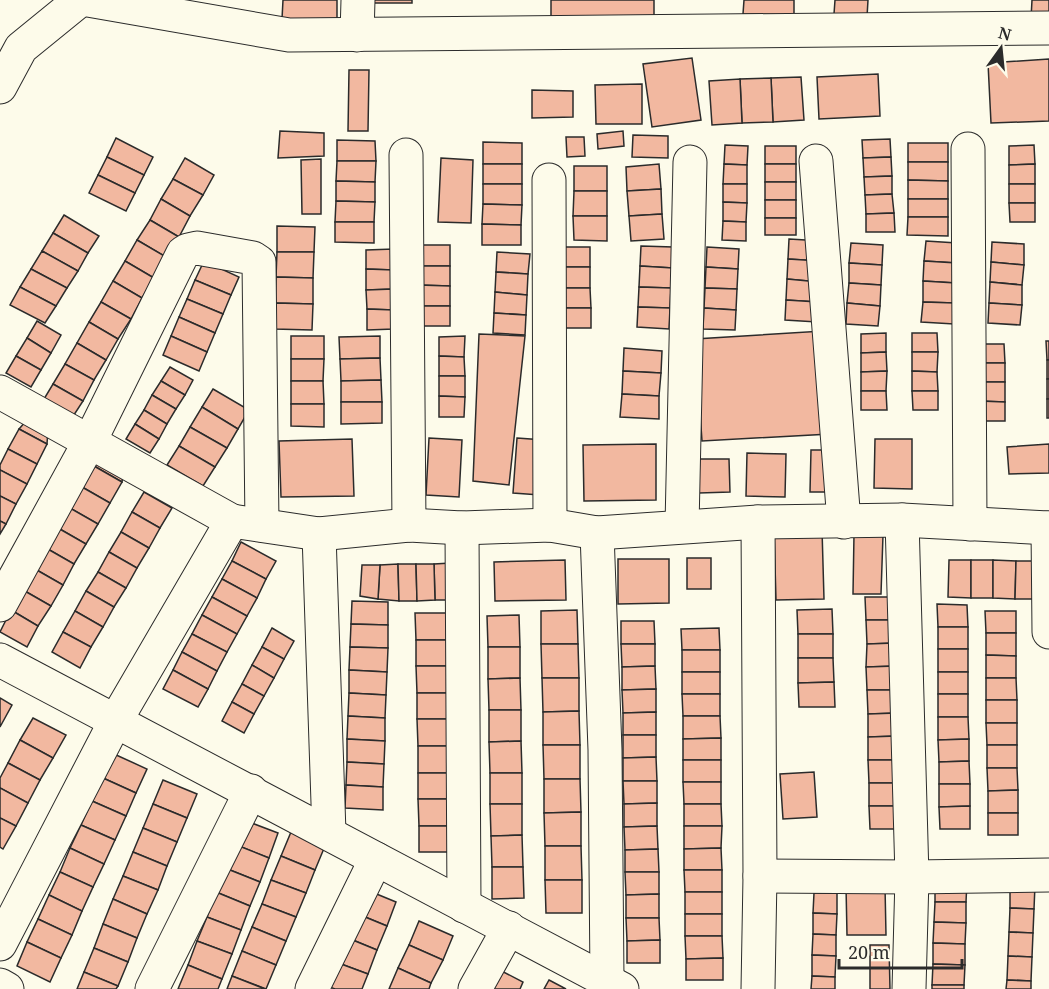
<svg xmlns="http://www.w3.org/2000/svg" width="1049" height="989" viewBox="0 0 1049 989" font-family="'Noto Serif',serif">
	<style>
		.building { fill: #f2b8a0; stroke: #2b2b2b; stroke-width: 1.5 }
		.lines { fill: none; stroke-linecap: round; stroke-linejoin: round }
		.street-casing { stroke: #2b2b2b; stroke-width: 35 }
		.street { stroke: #fdfbea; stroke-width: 33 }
	</style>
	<rect width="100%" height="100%" fill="#fdfbea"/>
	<g class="building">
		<polygon points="283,0 337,0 337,20 282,19"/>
		<rect x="374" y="0" width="38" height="3"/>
		<polygon points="551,0 654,0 654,23 551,27"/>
		<polygon points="744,0 794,0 794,15 743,14"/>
		<polygon points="835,0 868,0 867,17 834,14"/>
		<polygon points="1032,0 1049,0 1049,19 1031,19"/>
		<polygon points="692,58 701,120 652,127 643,64"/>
		<polygon points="1049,59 1049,121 991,123 988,63"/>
		<polygon points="349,70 369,70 368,131 348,131"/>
		<polygon points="878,74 880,116 819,119 817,77"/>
		<polygon points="801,77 804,120 773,122 771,78"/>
		<polygon points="771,78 773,122 742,123 740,79"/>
		<polygon points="740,79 742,123 712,125 709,81"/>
		<polygon points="642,84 642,124 596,124 595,85"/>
		<polygon points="532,90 573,91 573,117 532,118"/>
		<polygon points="280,131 324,133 324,156 278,158"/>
		<polygon points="623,131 624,146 598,149 597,134"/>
		<polygon points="633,135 668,136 668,158 632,157"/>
		<polygon points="566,137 584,137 585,156 567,157"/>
		<polygon points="116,138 153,157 144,175 107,157"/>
		<polygon points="890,139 891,157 863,158 862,140"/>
		<polygon points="337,140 375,141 376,161 337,161"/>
		<polygon points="483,142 522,143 522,164 483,164"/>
		<rect x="908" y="143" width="40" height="19"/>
		<polygon points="725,145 748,146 747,165 724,164"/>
		<polygon points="1034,145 1035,164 1009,165 1009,146"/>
		<rect x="765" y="146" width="31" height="18"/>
		<polygon points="107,157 144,175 135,193 98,175"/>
		<polygon points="891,157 892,176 864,177 863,158"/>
		<polygon points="185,158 214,175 203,195 173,179"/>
		<polygon points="441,158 473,160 471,223 438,222"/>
		<polygon points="321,159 321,214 302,214 301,160"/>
		<polygon points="337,161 376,161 375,182 336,181"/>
		<polygon points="908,162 948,162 948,181 908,180"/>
		<rect x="483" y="164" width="39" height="20"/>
		<polygon points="659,164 661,189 627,191 626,167"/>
		<polygon points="724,164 747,165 747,184 723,184"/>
		<rect x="765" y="164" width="31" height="18"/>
		<polygon points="1035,164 1035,184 1009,184 1009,165"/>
		<rect x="574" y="166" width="33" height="25"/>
		<polygon points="98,175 135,193 126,211 89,193"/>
		<polygon points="892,176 892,194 865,195 864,177"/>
		<polygon points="173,179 203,195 190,216 161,199"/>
		<polygon points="908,180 948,181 948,199 908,199"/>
		<polygon points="336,181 375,182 375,202 336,201"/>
		<rect x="765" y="182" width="31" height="18"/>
		<polygon points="483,184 522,184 522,205 483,204"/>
		<polygon points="723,184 747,184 747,203 723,202"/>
		<rect x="1009" y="184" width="26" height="19"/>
		<polygon points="661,189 662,214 629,216 627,191"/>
		<polygon points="574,191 607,191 607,216 573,216"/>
		<polygon points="892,194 894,213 866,214 865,195"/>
		<polygon points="161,199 190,216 179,237 150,220"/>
		<rect x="908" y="199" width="40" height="18"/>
		<rect x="765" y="200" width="31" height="18"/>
		<polygon points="336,201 375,202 374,222 335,222"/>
		<polygon points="723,202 747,203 746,222 723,221"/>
		<polygon points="1009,203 1035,203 1035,222 1010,222"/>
		<polygon points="483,204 522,205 521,225 482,224"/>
		<polygon points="894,213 895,232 866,232 866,214"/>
		<polygon points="662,214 664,239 631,241 629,216"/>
		<polygon points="64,215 99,236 88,253 53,233"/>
		<polygon points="573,216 607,216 607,241 574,240"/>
		<polygon points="908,217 948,217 948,236 907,235"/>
		<rect x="765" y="218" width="31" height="17"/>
		<polygon points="150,220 179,237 166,257 137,240"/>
		<polygon points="723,221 746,222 746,241 722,240"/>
		<polygon points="335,222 374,222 374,243 335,242"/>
		<polygon points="482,224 521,225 521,245 482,245"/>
		<polygon points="277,226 315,227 314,252 277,252"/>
		<polygon points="53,233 88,253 78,271 42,251"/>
		<polygon points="789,239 822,241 820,261 788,259"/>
		<polygon points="137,240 166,257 154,278 125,261"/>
		<polygon points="926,241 957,243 957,263 924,261"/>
		<polygon points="992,242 1024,244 1024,265 991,262"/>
		<polygon points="851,243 883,245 882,265 849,263"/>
		<rect x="418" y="245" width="32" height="21"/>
		<polygon points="641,246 673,247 673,268 640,266"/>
		<rect x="558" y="247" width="32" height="20"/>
		<polygon points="707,247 739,249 738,269 706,267"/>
		<polygon points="394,249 394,270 366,269 366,250"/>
		<polygon points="42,251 78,271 67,288 31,269"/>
		<polygon points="277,252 314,252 313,278 276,277"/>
		<polygon points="497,252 530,254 528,274 496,272"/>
		<polygon points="788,259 820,261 819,282 787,279"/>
		<polygon points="125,261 154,278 142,298 113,281"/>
		<polygon points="204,261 239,277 231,295 195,280"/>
		<polygon points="924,261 957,263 956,283 923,281"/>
		<polygon points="991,262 1024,265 1022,285 990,282"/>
		<polygon points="849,263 882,265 881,285 849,283"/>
		<polygon points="418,266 450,266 450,286 418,285"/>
		<polygon points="640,266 673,268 671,288 639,287"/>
		<rect x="558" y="267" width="32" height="21"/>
		<polygon points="706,267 738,269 737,289 705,288"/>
		<polygon points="31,269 67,288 56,306 20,287"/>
		<polygon points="366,269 394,270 394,289 366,290"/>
		<polygon points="496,272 528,274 527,295 495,292"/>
		<polygon points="276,277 313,278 313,304 275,303"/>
		<polygon points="787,279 819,282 818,302 786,300"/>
		<polygon points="195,280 231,295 223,314 187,299"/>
		<polygon points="113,281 142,298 131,319 101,302"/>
		<polygon points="923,281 956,283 955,303 923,302"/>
		<polygon points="990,282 1022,285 1022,305 989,303"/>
		<polygon points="849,283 881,285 880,306 847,303"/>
		<polygon points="418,285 450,286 450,306 418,306"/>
		<polygon points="20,287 56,306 45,323 10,305"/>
		<polygon points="639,287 671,288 670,308 638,307"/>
		<polygon points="558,288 590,288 591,308 558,308"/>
		<polygon points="705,288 737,289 736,310 704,308"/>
		<polygon points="394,289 394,310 367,309 366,290"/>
		<polygon points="495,292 527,295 526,315 494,313"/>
		<polygon points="187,299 223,314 215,333 179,317"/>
		<polygon points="786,300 818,302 817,322 785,320"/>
		<polygon points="101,302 131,319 118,339 89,322"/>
		<polygon points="923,302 955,303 954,324 921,322"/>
		<polygon points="275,303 313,304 312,330 274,329"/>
		<polygon points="847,303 880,306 878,326 846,324"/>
		<polygon points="989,303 1022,305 1020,325 988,323"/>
		<rect x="418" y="306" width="32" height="20"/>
		<polygon points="638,307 670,308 669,329 637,327"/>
		<rect x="558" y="308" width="33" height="20"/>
		<polygon points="704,308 736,310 735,330 703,329"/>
		<polygon points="367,309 394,310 394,329 367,330"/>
		<polygon points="494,313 526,315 525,335 493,333"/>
		<polygon points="179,317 215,333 207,352 171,336"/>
		<polygon points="37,321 61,335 51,353 27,338"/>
		<polygon points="89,322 118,339 106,360 77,343"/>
		<polygon points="823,331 830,434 702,441 695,339"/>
		<polygon points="886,333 886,352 861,353 861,334"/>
		<polygon points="912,333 937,333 938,352 912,352"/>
		<polygon points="479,334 525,336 509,485 473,481"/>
		<polygon points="171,336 207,352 199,371 163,355"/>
		<rect x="291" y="336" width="33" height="23"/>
		<polygon points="380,336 380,358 340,359 339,337"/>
		<polygon points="465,336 464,357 439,356 439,337"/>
		<polygon points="27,338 51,353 41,370 16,356"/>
		<polygon points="1046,341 1049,341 1049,360 1047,360"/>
		<polygon points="77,343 106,360 94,380 65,364"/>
		<polygon points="978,344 1004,344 1005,363 979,363"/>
		<polygon points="624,348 662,351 661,373 623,371"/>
		<polygon points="886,352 887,371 861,372 861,353"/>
		<polygon points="912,352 938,352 937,372 912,371"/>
		<polygon points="16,356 41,370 31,387 6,373"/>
		<polygon points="439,356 464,357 465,376 439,376"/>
		<polygon points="380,358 381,380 341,381 340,359"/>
		<polygon points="291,359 324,359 323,381 291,381"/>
		<rect x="1047" y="360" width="2" height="19"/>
		<rect x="979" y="363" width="26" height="19"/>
		<polygon points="65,364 94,380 83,401 53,384"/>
		<polygon points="170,367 193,380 185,395 161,381"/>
		<polygon points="623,371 661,373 659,396 622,394"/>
		<polygon points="887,371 886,391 861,391 861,372"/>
		<polygon points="912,371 937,372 938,391 912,391"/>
		<polygon points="439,376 465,376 465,397 439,396"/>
		<rect x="1047" y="379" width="2" height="20"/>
		<polygon points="381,380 382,402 341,402 341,381"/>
		<polygon points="161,381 185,395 176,409 152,395"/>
		<polygon points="291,381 323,381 324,404 291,404"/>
		<polygon points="979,382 1005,382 1005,402 979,401"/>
		<polygon points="53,384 83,401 70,421 41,404"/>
		<polygon points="213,389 249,410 238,429 202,407"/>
		<polygon points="861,391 886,391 887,410 861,410"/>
		<polygon points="912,391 938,391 938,410 913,410"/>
		<polygon points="622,394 659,396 659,419 620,417"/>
		<polygon points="152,395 176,409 167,424 144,410"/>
		<polygon points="439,396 465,397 464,417 439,417"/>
		<rect x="1047" y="399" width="2" height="19"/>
		<polygon points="979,401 1005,402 1005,421 979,421"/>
		<polygon points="341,402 382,402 382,423 341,424"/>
		<polygon points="291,404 324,404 324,427 291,426"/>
		<polygon points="202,407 238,429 227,448 190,427"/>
		<polygon points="144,410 167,424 159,439 135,424"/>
		<polygon points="27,420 48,429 47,444 19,429"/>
		<polygon points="135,424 159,439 150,453 126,439"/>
		<polygon points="190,427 227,448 215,467 179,446"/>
		<polygon points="19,429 47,444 37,464 8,449"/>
		<polygon points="429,438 462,440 459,497 426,495"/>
		<polygon points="517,438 544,440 540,495 513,493"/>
		<polygon points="352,439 354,496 281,497 279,441"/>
		<polygon points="875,439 912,439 912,489 874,488"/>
		<polygon points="656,444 656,500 584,501 583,445"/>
		<polygon points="1049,444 1049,473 1009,474 1007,447"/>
		<polygon points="179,446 215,467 203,486 167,465"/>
		<polygon points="8,449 37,464 27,484 0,470 0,465"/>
		<polygon points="811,450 827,450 827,492 810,492"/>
		<polygon points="104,451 124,466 122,482 94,466"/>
		<polygon points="747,453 786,454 785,497 746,496"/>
		<polygon points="698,459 729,459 730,492 699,493"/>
		<polygon points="94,466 122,482 110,503 82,487"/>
		<polygon points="0,470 27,484 16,504 0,496"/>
		<polygon points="82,487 110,503 98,524 70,508"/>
		<polygon points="144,492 172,508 160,528 132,512"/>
		<polygon points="0,496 16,504 6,524 0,521"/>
		<polygon points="70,508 98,524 86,544 58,528"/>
		<polygon points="132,512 160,528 149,548 121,532"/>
		<polygon points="0,521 6,524 0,534"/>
		<polygon points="58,528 86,544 74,564 46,548"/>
		<polygon points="822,529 824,599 776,600 774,530"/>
		<polygon points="121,532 149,548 137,568 109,552"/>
		<polygon points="854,534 883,535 881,594 853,594"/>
		<polygon points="241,542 276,561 266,579 232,561"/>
		<polygon points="46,548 74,564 63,585 35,569"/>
		<polygon points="109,552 137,568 126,588 98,572"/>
		<rect x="687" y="558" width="24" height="31"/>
		<polygon points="618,559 669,559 669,603 618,604"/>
		<polygon points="565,560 566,600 495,601 494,562"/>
		<polygon points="949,560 971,560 971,598 948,597"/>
		<rect x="971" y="560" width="22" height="38"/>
		<polygon points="993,560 1016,561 1015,599 993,598"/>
		<polygon points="232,561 266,579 257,598 222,579"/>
		<polygon points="1016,561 1037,561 1037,599 1015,599"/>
		<polygon points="451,563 453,600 435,600 434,564"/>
		<polygon points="398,564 399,601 378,599 380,565"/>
		<polygon points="398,564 416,564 417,601 399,601"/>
		<polygon points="416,564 434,564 435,600 417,601"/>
		<polygon points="362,565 380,565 378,599 360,596"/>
		<polygon points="35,569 63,585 51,606 23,590"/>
		<polygon points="98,572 126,588 114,607 86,591"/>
		<polygon points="222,579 257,598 247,616 212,597"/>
		<polygon points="23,590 51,606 38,626 11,610"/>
		<polygon points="86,591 114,607 103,627 75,611"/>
		<polygon points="212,597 247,616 237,634 202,615"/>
		<polygon points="865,597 895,597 896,620 866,620"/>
		<polygon points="352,601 388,602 388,625 351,624"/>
		<polygon points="937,604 967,605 968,627 938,627"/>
		<polygon points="832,609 833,634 798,634 797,610"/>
		<polygon points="11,610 38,626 27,647 0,632"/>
		<polygon points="577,610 578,644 541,644 541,611"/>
		<polygon points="75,611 103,627 91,647 63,632"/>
		<polygon points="985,611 1016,611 1016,633 986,633"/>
		<polygon points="415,613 451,613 451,640 416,640"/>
		<polygon points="202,615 237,634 227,652 192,634"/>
		<polygon points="519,615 520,647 488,647 487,616"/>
		<polygon points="866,620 896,620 895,643 867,644"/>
		<polygon points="621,621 654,621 655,644 621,644"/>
		<polygon points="351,624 388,625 388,648 350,647"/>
		<rect x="938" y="627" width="30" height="22"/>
		<polygon points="272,628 294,641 284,659 262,647"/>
		<polygon points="719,628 720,650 682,650 681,629"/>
		<polygon points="63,632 91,647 80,668 52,652"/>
		<polygon points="986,633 1016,633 1016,656 986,655"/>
		<polygon points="192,634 227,652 217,671 182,652"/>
		<rect x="798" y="634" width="35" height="24"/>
		<rect x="416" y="640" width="35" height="26"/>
		<polygon points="895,643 896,666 866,667 867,644"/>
		<polygon points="541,644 578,644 579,678 542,678"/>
		<polygon points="621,644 655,644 655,666 622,667"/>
		<polygon points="262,647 284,659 274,678 252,665"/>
		<polygon points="350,647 388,648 387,672 349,670"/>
		<polygon points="488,647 520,647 520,678 488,679"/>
		<rect x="938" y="649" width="30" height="23"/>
		<rect x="682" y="650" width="38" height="22"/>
		<polygon points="182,652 217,671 208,689 173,670"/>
		<polygon points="986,655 1016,656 1016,678 986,678"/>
		<polygon points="798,658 833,658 834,682 798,683"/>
		<polygon points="252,665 274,678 264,696 242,684"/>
		<polygon points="416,666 451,666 452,693 417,693"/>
		<polygon points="655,666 656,689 622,690 622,667"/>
		<polygon points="896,666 897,690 867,690 866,667"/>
		<polygon points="173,670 208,689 198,707 163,689"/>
		<polygon points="349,670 387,672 386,695 349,693"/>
		<rect x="682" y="672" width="38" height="22"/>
		<rect x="938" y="672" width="30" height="22"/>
		<polygon points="520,678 521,710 489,710 488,679"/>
		<polygon points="542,678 579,678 579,711 543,712"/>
		<polygon points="986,678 1016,678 1017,700 986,700"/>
		<polygon points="834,682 835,707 799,707 798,683"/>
		<polygon points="242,684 264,696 254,714 232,702"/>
		<polygon points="656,689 656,712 623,713 622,690"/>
		<polygon points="867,690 897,690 897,713 868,714"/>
		<polygon points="349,693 386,695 385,718 348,716"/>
		<rect x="417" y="693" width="35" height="26"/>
		<polygon points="682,694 720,694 720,716 683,716"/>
		<rect x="938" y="694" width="30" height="23"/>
		<polygon points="0,698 12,705 0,727"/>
		<rect x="986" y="700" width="31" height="23"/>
		<polygon points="232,702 254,714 244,733 222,721"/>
		<polygon points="489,710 521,710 521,741 489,742"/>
		<polygon points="579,711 580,745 543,745 543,712"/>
		<polygon points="656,712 656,735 623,735 623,713"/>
		<polygon points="897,713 897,736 868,737 868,714"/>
		<polygon points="348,716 385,718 385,741 347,739"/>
		<polygon points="683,716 720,716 721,738 683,739"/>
		<polygon points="938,717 968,717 969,739 938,740"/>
		<polygon points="33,718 66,735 53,758 20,740"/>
		<polygon points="417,719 452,719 453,746 418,746"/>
		<polygon points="986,723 1017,723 1017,745 987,745"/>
		<polygon points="623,735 656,735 656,757 623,758"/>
		<polygon points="897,736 898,760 868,760 868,737"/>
		<polygon points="721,738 721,760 683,760 683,739"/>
		<polygon points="347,739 385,741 384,764 347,762"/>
		<polygon points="969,739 969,761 939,762 938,740"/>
		<polygon points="20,740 53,758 40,780 8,763"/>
		<polygon points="521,741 522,773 490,773 489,742"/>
		<polygon points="543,745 580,745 580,779 544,779"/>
		<rect x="987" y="745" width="30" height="23"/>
		<rect x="418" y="746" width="35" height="27"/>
		<polygon points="114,754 147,769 136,793 103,778"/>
		<polygon points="656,757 657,781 623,781 623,758"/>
		<rect x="683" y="760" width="38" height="22"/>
		<polygon points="868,760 898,760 898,783 869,783"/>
		<polygon points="969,761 970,784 939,784 939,762"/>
		<polygon points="347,762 384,764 383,787 346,785"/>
		<polygon points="8,763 40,780 28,803 0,788 0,778"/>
		<polygon points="987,768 1017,768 1018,790 988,791"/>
		<polygon points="814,772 817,817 783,819 780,774"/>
		<polygon points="418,773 453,773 454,799 418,799"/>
		<rect x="490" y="773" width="32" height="31"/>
		<polygon points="103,778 136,793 126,816 92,801"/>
		<polygon points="544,779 580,779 581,812 544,813"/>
		<polygon points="163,780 197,794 187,818 153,804"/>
		<polygon points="623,781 657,781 657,803 624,804"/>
		<polygon points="683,782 721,782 721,804 684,804"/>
		<rect x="869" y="783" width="29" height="23"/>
		<polygon points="939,784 970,784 970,806 939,807"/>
		<polygon points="346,785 383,787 383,810 345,808"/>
		<polygon points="0,788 28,803 16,826 0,818"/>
		<polygon points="1018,790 1018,813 988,813 988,791"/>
		<polygon points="418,799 454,799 454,826 419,826"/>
		<polygon points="92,801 126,816 115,840 81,825"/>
		<polygon points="657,803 657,826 624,827 624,804"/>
		<polygon points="153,804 187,818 177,842 143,828"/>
		<polygon points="490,804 522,804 522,835 491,836"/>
		<polygon points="684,804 721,804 722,826 684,826"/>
		<polygon points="869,806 898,806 899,829 870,829"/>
		<polygon points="970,806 970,829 940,829 939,807"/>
		<polygon points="581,812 581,846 545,846 544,813"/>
		<rect x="988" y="813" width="30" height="22"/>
		<polygon points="0,818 16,826 3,849 0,847"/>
		<polygon points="244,820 278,833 269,858 234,844"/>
		<polygon points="81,825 115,840 104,864 70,848"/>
		<rect x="419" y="826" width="35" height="26"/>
		<polygon points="657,826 658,849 625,850 624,827"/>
		<polygon points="684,826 722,826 721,848 684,849"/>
		<polygon points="143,828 177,842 167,866 133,852"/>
		<polygon points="291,832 325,846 315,870 281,856"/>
		<polygon points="522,835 523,867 492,867 491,836"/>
		<polygon points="234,844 269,858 260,882 225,868"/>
		<polygon points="545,846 581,846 582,880 545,880"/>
		<polygon points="70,848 104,864 93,887 60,872"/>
		<polygon points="721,848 722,870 684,870 684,849"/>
		<polygon points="658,849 659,872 625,872 625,850"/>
		<polygon points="133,852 167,866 158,890 123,876"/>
		<polygon points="281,856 315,870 306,893 271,880"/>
		<polygon points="492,867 523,867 524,898 492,899"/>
		<polygon points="225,868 260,882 250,906 216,892"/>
		<polygon points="684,870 722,870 722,892 685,892"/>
		<polygon points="60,872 93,887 82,911 49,895"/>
		<polygon points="625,872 659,872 659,894 626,895"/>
		<polygon points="123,876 158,890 147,914 113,899"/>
		<polygon points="271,880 306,893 296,917 262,904"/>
		<polygon points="545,880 582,880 582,913 546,913"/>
		<polygon points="935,881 967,881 966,902 935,902"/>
		<polygon points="1010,884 1035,885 1034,909 1010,908"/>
		<polygon points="846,886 885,886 886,935 847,935"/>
		<polygon points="362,888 396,902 387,926 353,912"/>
		<polygon points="216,892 250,906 241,930 207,917"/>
		<rect x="685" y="892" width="37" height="22"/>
		<polygon points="814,893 837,893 837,914 813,913"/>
		<polygon points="659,894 659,918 626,918 626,895"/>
		<polygon points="49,895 82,911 72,935 38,919"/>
		<polygon points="113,899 147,914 137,938 103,924"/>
		<polygon points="935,902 966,902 966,923 934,922"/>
		<polygon points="262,904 296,917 286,941 252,927"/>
		<polygon points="1010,908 1034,909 1033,933 1009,932"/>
		<polygon points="353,912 387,926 377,950 343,936"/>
		<polygon points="813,913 837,914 836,935 813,934"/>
		<rect x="685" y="914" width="37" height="22"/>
		<polygon points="207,917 241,930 232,954 197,941"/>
		<polygon points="626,918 659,918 660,940 627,941"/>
		<polygon points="38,919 72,935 61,958 27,942"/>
		<polygon points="419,921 453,936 443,960 409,945"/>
		<polygon points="934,922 966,923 965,944 933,943"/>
		<polygon points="103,924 137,938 128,962 94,948"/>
		<polygon points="252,927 286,941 276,965 242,951"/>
		<polygon points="1009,932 1033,933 1032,957 1008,956"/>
		<polygon points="813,934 836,935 836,956 812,955"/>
		<polygon points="343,936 377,950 368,974 333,961"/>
		<polygon points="685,936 722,936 723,958 686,959"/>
		<polygon points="660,940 660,963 627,963 627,941"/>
		<polygon points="197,941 232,954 222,979 188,965"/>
		<polygon points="27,942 61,958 50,982 17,966"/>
		<polygon points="933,943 965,944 965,965 933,964"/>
		<polygon points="409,945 443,960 431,983 398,968"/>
		<polygon points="870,945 889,945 890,989 870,989"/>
		<polygon points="94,948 128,962 118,986 84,972"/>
		<polygon points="242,951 276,965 266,989 232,976"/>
		<polygon points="812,955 836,956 835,977 812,976"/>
		<polygon points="1008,956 1032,957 1031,981 1007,980"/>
		<polygon points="723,958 723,980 686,980 686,959"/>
		<polygon points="333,961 368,974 362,989 335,989 324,985"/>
		<polygon points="933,964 965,965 964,985 932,985"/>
		<polygon points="188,965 222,979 218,989 178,989"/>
		<polygon points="490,965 523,982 520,989 478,989"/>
		<polygon points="398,968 431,983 429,989 389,989"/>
		<polygon points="84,972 118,986 116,989 77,989"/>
		<polygon points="232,976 265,989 227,989"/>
		<polygon points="812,976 835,977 835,989 811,989"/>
		<polygon points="549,980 566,989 544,989"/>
		<polygon points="1007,980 1031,981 1031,989 1006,989"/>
		<rect x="932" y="985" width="32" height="4"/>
	</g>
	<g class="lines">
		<g class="street-casing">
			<g id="street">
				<polyline points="88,0 289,35 1049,28"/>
				<polyline points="357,35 358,0"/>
				<polyline points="0,87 21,48 80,0"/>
				<polyline points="968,149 970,524"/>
				<polyline points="406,155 409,525"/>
				<polyline points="816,161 844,522"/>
				<polyline points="549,180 550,525"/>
				<polyline points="0,392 232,521"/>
				<polyline points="902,520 912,877 909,989"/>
				<polyline points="682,526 690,162"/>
				<polyline points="462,528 464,906"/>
				<polyline points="1048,528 1049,632"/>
				<polyline points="597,533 605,750 607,980"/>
				<polyline points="319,534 329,833"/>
				<polyline points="0,605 90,441 183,253 188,250 197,248 253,258 259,262 262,525"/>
				<polyline points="0,660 622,989"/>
				<polyline points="760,876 912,877 1049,875"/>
				<polyline points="0,944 116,720 232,521 319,534 409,525 462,528 550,525 597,533 758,522 902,520 1049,528"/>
				<polyline points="0,985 7,989"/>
				<polyline points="152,989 251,791"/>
				<polyline points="312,989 376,859"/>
				<polyline points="475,989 509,928"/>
				<polyline points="758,989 760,876 758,522"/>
			</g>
		</g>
		<use href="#street" class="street"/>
	</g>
	<g transform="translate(1001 48) rotate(15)" stroke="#fdfbea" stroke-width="4.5" paint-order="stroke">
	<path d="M0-4.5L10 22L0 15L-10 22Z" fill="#2b2b2b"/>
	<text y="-9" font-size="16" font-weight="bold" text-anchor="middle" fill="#2b2b2b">N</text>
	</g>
	<path d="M839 959v9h123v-9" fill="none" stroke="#2b2b2b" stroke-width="3"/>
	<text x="848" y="959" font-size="18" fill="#2b2b2b" stroke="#fdfbea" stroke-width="4.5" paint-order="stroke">20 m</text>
</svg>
